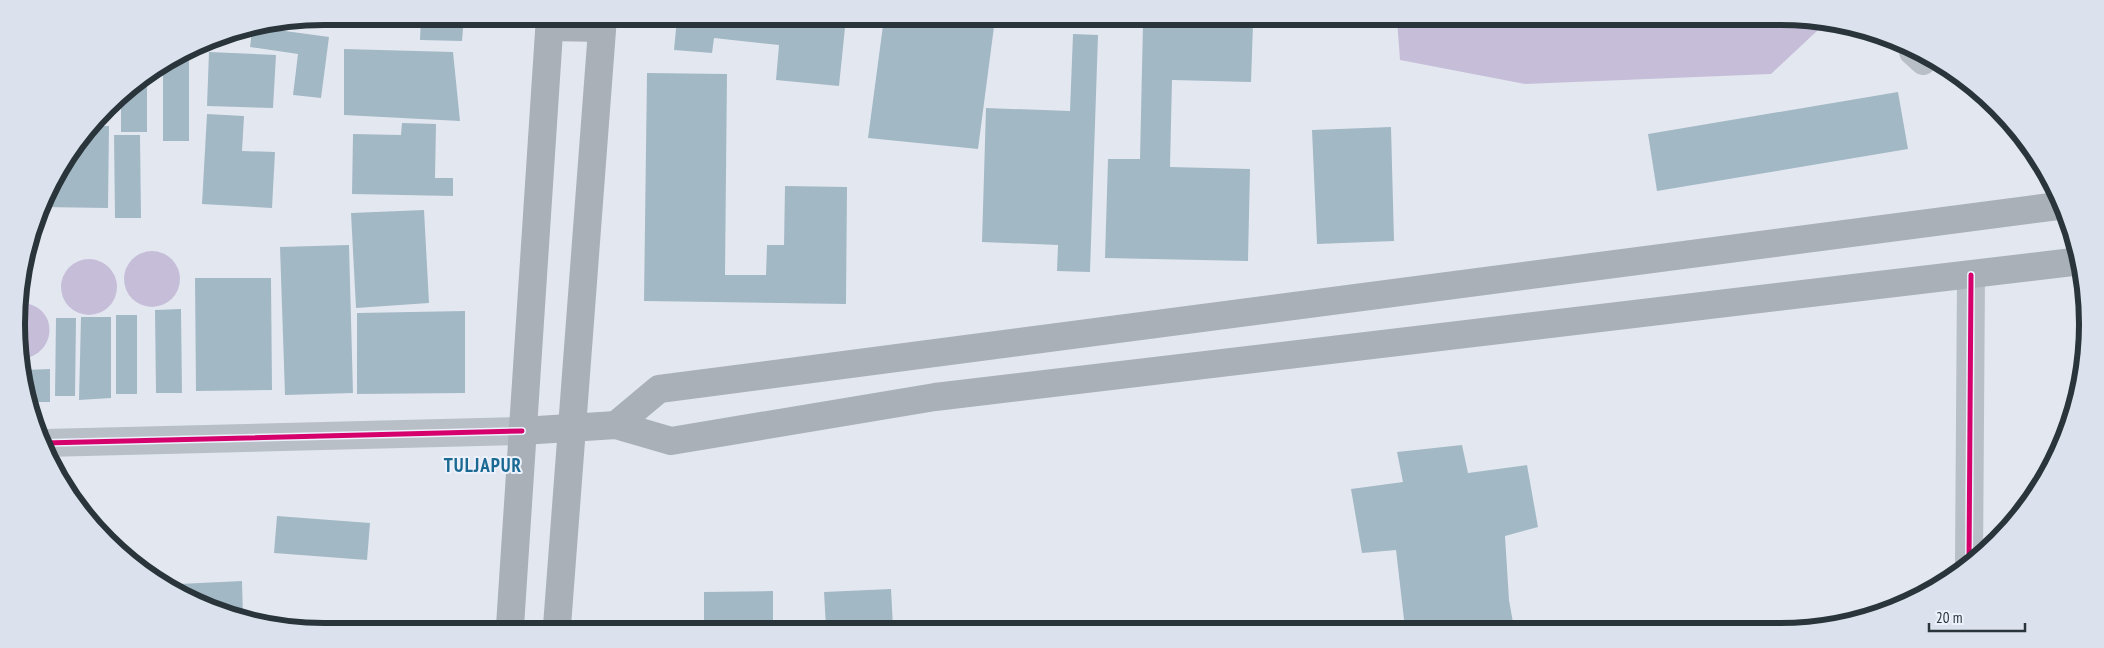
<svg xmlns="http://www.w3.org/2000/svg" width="2104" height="648" viewBox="0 0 2104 648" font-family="'PT Sans Narrow',sans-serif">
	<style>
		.green { fill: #c6bed9 }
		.building { fill: #a3b8c5 }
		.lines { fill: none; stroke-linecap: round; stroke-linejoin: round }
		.minor { stroke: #b9bfc6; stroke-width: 26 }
		.tertiary { stroke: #b9bfc6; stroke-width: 28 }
		.primary { stroke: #a9b0b7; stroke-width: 28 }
		.cycleway-casing { stroke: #ecf1fc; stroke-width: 8 }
		.cycleway { stroke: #d6006c; stroke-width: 5 }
		.labels { text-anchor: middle; stroke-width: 4; stroke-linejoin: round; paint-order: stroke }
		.district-label { font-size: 19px; font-weight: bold; letter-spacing: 1px; fill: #1a6993; stroke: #ecf1fc }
		.rim { fill: none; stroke: #29343b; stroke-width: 6 }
	</style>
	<rect width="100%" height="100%" fill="#e3e8f0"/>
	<g class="green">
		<polygon points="1397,20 1811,22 1818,30 1771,74 1525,84 1400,60"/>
		<circle cx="152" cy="279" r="28"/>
		<circle cx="89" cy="287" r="28"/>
		<path d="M 20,303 C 57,303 60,351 24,359 Z"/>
	</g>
	<g class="building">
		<polygon points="421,17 464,17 462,41 420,40"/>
		<polygon points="677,18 846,18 839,86 776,80 779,45 714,38 712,53 674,50"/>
		<polygon points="884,18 995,19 978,149 868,138"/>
		<polygon points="1143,23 1253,25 1251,82 1172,80 1170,167 1250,169 1248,261 1105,258 1108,159 1140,159"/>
		<polygon points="263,28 329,37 321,98 293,95 298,54 250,47 252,31"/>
		<polygon points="1073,34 1098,35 1090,272 1057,271 1058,245 982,242 986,108 1070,111"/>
		<polygon points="231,35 229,43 204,41 206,40"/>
		<polygon points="344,49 453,52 460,121 344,115"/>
		<polygon points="209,52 276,55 273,108 207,106"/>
		<polygon points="177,58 189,58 189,141 163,141 163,67"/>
		<polygon points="647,73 727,74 725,275 766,275 767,245 784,245 785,186 847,187 846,304 644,301"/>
		<polygon points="147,77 147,132 121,132 121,93"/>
		<polygon points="1898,92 1908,149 1657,191 1648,134"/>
		<polygon points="207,114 244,116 242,151 275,152 272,208 202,204"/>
		<polygon points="402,123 436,124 435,178 453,178 453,196 352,194 353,134 401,135"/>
		<polygon points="96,126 109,126 108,208 42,207 48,188"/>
		<polygon points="1391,127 1394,241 1317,244 1312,130"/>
		<polygon points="114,135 140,135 141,218 115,218"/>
		<polygon points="424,210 429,303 356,308 351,213"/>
		<polygon points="349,245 353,393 285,395 280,247"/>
		<polygon points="195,278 271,278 272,390 196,391"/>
		<polygon points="181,309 182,393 156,393 155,310"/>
		<polygon points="465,311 465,393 357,394 357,313"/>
		<rect x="116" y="315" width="21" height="79"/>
		<polygon points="81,317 111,317 111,398 79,400"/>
		<polygon points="56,318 76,318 75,396 55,396"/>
		<polygon points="50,369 50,402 27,402 24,370"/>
		<polygon points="1462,445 1468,473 1527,465 1538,527 1505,536 1509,600 1514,628 1405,628 1396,550 1362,553 1351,489 1403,482 1397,452"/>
		<polygon points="277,516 370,523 367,560 274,553"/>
		<polygon points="242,581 243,617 180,591 179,584"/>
		<polygon points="891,589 893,627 826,627 824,592"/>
		<polygon points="773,591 773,627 704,627 704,592"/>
	</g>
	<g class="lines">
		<polyline class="minor" points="1912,52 1923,62"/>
		<g class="tertiary">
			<polyline points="45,443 522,431"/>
			<polyline points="1969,562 1971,275"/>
		</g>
		<g class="primary">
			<polyline points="550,27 602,28"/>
			<polyline points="616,425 659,389 2058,206"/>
			<polyline points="522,431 616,425 671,441 935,397 2081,261"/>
			<polyline points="510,626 550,17"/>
			<polyline points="557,626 603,17"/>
		</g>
		<g class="cycleway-casing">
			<g id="cycleway">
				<polyline points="45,443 522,431"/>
				<polyline points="1969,562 1971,275"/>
			</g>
		</g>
		<use href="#cycleway" class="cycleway"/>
	</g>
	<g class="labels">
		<g class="district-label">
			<text x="483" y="472">TULJAPUR</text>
		</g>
	</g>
	<path d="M0 0H2104V648H0ZM324 25H1780A299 299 0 0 1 2079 324V324A299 299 0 0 1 1780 623H324A299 299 0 0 1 25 324V324A299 299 0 0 1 324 25Z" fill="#dce2ed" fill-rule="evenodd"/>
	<path class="rim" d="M324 25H1780A299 299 0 0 1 2079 324V324A299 299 0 0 1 1780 623H324A299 299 0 0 1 25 324V324A299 299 0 0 1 324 25Z"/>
	<path d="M1929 623v8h96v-8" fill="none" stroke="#29343b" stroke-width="2.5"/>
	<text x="1936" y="623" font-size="15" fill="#29343b" stroke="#ecf1fc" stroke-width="4" paint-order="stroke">20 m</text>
</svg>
